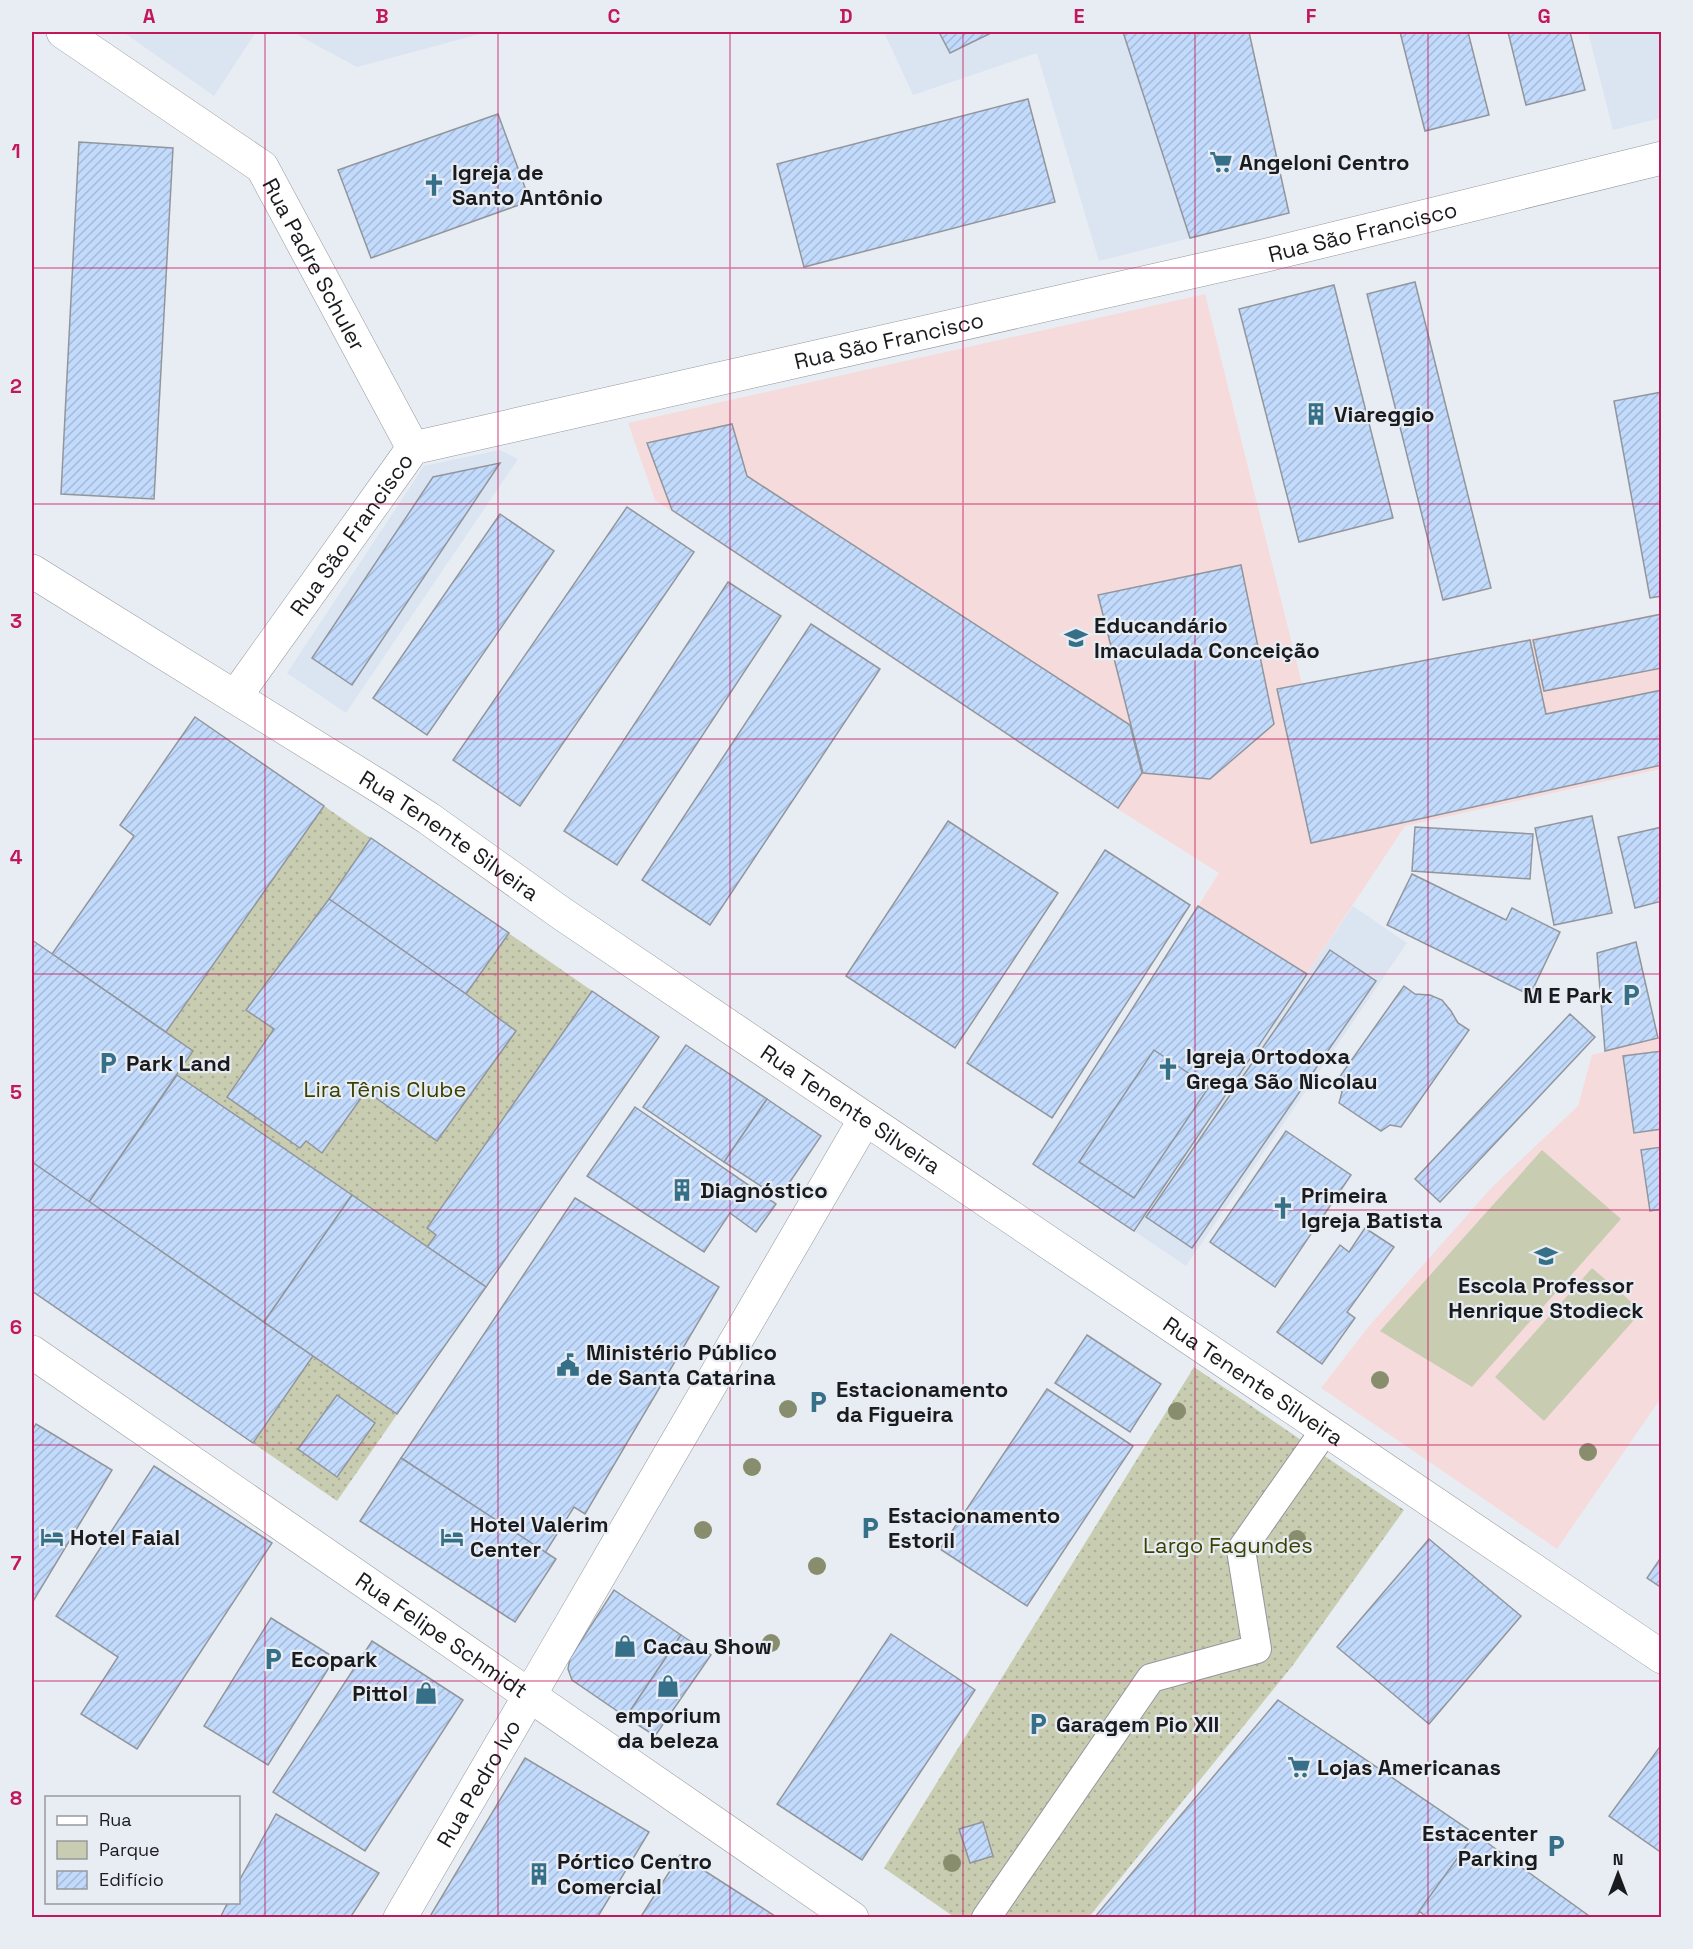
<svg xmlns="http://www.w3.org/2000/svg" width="1693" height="1949" viewBox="0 0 1693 1949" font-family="'Space Grotesk',sans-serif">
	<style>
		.built { fill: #dbe4f1 }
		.education { fill: #f6dbdc }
		.green { fill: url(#green-dots) }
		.pitch { fill: #c8cdb1 }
		.building { fill: url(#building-hatch); stroke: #92969c; stroke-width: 1.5 }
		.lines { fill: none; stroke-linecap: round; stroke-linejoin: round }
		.pedestrian-casing { stroke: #93979d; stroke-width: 30 }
		.minor-casing { stroke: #93979d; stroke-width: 34 }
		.tertiary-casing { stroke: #93979d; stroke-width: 34 }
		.pedestrian { stroke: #fff; stroke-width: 28 }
		.minor { stroke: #fff; stroke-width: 33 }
		.tertiary { stroke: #fff; stroke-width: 33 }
		.tree { fill: #888e6d }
		.grid { fill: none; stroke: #c2185b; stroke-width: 1.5; stroke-opacity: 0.55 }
		.labels { text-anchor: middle; stroke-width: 4.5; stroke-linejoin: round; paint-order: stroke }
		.poi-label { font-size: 22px; font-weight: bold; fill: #1a1b1e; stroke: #e8edf3; text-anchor: start }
		.street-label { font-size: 22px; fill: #1a1b1e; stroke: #e8edf3 }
		.park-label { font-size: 22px; fill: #394000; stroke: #e8edf3 }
		.neatline { fill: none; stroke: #c2185b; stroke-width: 2 }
		.grid-label { font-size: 20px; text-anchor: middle; font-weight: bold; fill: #c2185b }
	</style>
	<defs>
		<pattern id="green-dots" width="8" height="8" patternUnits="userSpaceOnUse" patternTransform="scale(1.5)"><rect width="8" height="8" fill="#c8cdb1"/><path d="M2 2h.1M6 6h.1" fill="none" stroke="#abaf98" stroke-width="1.8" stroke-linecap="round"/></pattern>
		<pattern id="building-hatch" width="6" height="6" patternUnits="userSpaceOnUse" patternTransform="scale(1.5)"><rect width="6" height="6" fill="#c2dafb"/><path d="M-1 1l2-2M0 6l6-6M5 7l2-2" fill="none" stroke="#a6bad7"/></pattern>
	</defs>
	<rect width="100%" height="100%" fill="#e8edf3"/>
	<g class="built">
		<polygon points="123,32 256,32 214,96"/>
		<polygon points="292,32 523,32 480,34 357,67"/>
		<polygon points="884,32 1123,32 1190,238 1099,261 1037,53 913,95"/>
		<polygon points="1588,32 1661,32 1661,118 1613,130"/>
		<polygon points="500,450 518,459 346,713 287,673 424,466"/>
		<polygon points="1353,906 1407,943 1186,1266 1134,1231"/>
	</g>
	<g class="education">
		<polygon points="1205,294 1302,684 1661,613 1661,769 1405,826 1307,974 1198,906 1219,873 1119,810 655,500 628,423"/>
		<polygon points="1661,1037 1661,1398 1557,1549 1321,1388 1369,1326 1493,1186 1578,1106 1592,1055"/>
	</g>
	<g class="green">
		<polygon points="195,717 659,1037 337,1501 253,1443 313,1356 89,1202 193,1051 52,954 134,836 120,825"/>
		<polygon points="1194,1367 1404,1510 1293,1665 1089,1917 954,1917 884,1868"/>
	</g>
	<g class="pitch">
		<polygon points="1542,1150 1621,1219 1472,1387 1380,1331"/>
		<polygon points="1592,1268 1642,1311 1544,1421 1495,1377"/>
	</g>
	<g class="building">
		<polygon points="939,32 993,32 950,53"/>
		<polygon points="1123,32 1249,32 1289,213 1190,238"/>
		<polygon points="1400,32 1468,32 1489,115 1425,131"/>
		<polygon points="1508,32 1570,32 1585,90 1526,105"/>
		<polygon points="1028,99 1055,202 804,267 777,164"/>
		<polygon points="498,114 530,201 371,258 338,170"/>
		<polygon points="79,142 173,148 154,499 61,494"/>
		<polygon points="1415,282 1491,588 1443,600 1367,294"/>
		<polygon points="1334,285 1393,518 1299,542 1239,309"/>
		<polygon points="1662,392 1662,596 1650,598 1614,401"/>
		<polygon points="732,424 747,476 1130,725 1142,773 1118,808 672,510 647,443"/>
		<polygon points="500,463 352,685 312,658 433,477"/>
		<polygon points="627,507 694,552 520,806 453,760"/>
		<polygon points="500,514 554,551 427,735 373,698"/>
		<polygon points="1241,565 1274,724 1210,779 1143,773 1098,595"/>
		<polygon points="728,582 781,616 617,865 564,831"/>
		<polygon points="1662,614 1662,668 1544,691 1533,640"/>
		<polygon points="811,624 880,669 710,925 642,880"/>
		<polygon points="1530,640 1546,714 1662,690 1662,765 1311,843 1277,689"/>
		<polygon points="195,717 324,806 166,1032 52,954 134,836 120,825"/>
		<polygon points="1592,816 1612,913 1554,925 1535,828"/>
		<polygon points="948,821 1058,893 955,1048 846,976"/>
		<polygon points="1415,827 1533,834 1530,879 1412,871"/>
		<polygon points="1662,827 1662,901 1635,908 1618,837"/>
		<polygon points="371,838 509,933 466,994 329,899"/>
		<polygon points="1105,850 1190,905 1052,1118 967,1063"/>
		<polygon points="1412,874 1506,920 1512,908 1560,932 1530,995 1387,925"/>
		<polygon points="329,899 466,994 516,1031 437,1141 366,1091 322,1153 306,1141 300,1148 227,1097 274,1029 246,1010"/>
		<polygon points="1198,906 1307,974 1134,1231 1033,1164"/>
		<polygon points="32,940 193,1051 89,1202 32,1162"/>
		<polygon points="1636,942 1658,1038 1605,1051 1597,953"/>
		<polygon points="1330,950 1376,981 1192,1248 1146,1217"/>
		<polygon points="1404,986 1415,994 1430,995 1442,1000 1451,1011 1458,1023 1469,1030 1401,1127 1390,1125 1381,1131 1339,1103 1342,1092 1336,1082"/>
		<polygon points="592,991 659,1037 486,1287 427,1247 436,1235 427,1228"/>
		<polygon points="1570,1014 1595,1037 1440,1202 1415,1179"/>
		<polygon points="686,1045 767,1099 724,1162 643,1107"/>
		<polygon points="1154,1050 1209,1087 1134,1198 1079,1162"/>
		<polygon points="1662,1051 1662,1129 1634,1133 1623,1056"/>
		<polygon points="177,1075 352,1195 264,1322 89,1202"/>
		<polygon points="767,1099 821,1136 779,1198 724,1162"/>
		<polygon points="635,1107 776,1204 756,1232 730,1213 704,1252 587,1176"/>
		<polygon points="1286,1131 1351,1175 1275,1287 1210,1242"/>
		<polygon points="1662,1147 1662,1209 1650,1211 1641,1150"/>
		<polygon points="32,1162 313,1356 253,1443 32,1291"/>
		<polygon points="352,1195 486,1287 397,1414 264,1322"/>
		<polygon points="575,1198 719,1287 585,1514 574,1507 545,1553 401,1458"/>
		<polygon points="1365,1228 1394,1247 1347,1312 1355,1318 1322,1364 1277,1332 1340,1245 1349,1252"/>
		<polygon points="1087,1335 1161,1384 1130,1432 1055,1383"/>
		<polygon points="1047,1389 1133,1446 1027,1606 940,1549"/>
		<polygon points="337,1395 375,1423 337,1477 298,1449"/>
		<polygon points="36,1424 112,1470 32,1603 32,1431"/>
		<polygon points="401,1458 556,1559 515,1622 360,1521"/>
		<polygon points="154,1466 272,1543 137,1749 81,1714 118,1657 56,1616"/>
		<polygon points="1429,1539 1521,1616 1429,1724 1337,1647"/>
		<polygon points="1662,1556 1662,1588 1647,1578"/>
		<polygon points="614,1590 681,1635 626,1717 572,1680 568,1669 570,1658"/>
		<polygon points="271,1618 335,1658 268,1765 204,1726"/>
		<polygon points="891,1634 975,1690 862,1860 777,1804"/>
		<polygon points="681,1635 711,1655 655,1736 626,1717"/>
		<polygon points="372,1641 463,1700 365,1851 273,1792"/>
		<polygon points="1278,1700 1475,1834 1415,1918 1094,1918"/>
		<polygon points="1662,1744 1662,1853 1609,1816"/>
		<polygon points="525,1758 649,1832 597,1918 429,1918"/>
		<polygon points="276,1814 379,1873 350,1918 220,1918 228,1902 238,1902 238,1883"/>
		<polygon points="983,1822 993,1856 970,1863 959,1829"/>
		<polygon points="1475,1834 1592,1918 1428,1918 1419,1911"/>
		<polygon points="680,1855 778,1918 640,1918"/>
	</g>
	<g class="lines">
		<g class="pedestrian-casing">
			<polyline id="pedestrian" points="986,1918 1151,1678 1257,1649 1241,1550 1325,1430"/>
		</g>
		<g class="minor-casing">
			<g id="minor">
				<path id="s1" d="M 63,32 L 262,167 L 413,448"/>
				<path id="s2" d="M 400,1918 L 865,1119"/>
			</g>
		</g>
		<g class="tertiary-casing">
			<g id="tertiary">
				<path id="s3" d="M 32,571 L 385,790 L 428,818 L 561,913 L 1662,1657"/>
				<path id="s4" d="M 235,697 L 413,448 L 1271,254 L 1662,158"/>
				<path id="s5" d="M 32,1352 L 852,1918"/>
			</g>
		</g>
		<use href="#pedestrian" class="pedestrian"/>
		<use href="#minor" class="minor"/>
		<use href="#tertiary" class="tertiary"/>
	</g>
	<g class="tree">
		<circle cx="1380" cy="1380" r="9"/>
		<circle cx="788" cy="1409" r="9"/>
		<circle cx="1177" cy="1411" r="9"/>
		<circle cx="1588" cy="1452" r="9"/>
		<circle cx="752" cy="1467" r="9"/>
		<circle cx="703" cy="1530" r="9"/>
		<circle cx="1297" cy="1539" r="9"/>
		<circle cx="817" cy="1566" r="9"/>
		<circle cx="771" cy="1643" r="9"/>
		<circle cx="952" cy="1863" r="9"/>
	</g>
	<path class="grid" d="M 265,32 L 265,1918M 498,32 L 498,1918M 730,32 L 730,1918M 963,32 L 963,1918M 1195,32 L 1195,1918M 1428,32 L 1428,1918M 32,268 L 1662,268M 32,504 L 1662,504M 32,739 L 1662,739M 32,974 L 1662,974M 32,1210 L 1662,1210M 32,1445 L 1662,1445M 32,1681 L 1662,1681"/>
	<defs>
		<g id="supermarket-bare" transform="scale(1.8)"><path d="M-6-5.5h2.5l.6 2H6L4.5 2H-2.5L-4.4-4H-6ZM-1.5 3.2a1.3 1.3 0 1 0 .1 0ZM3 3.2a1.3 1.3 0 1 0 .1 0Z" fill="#356f88" stroke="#e8edf3" stroke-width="2.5" paint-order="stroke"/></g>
		<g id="church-bare" transform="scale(1.8)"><path d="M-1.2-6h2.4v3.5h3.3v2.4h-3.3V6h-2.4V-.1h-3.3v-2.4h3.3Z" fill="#356f88" stroke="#e8edf3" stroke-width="2.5" paint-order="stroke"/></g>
		<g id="building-bare" transform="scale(1.8)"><path d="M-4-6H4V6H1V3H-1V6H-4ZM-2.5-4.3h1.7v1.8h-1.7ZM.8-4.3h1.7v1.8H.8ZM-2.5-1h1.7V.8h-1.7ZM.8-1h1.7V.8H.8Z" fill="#356f88" stroke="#e8edf3" stroke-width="2.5" paint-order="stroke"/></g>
		<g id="school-bare" transform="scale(1.8)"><path d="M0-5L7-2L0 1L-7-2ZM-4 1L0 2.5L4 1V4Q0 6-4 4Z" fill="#356f88" stroke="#e8edf3" stroke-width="2.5" paint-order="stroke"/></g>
		<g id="parking-bare" transform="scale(1.8)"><path d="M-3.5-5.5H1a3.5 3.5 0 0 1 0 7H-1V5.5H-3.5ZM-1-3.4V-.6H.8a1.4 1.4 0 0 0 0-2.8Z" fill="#356f88" stroke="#e8edf3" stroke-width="2.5" paint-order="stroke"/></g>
		<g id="civic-bare" transform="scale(1.8)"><path d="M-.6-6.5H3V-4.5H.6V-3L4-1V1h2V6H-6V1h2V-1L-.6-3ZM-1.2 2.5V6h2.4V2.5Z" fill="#356f88" stroke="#e8edf3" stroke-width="2.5" paint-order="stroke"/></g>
		<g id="hotel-bare" transform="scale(1.8)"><path d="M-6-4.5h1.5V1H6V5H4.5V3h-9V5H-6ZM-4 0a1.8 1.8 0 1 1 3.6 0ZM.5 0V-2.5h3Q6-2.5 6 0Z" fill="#356f88" stroke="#e8edf3" stroke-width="2.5" paint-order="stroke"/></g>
		<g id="shop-bare" transform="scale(1.8)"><path d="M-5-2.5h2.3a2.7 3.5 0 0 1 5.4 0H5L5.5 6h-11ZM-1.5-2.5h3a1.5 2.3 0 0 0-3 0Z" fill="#356f88" stroke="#e8edf3" stroke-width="2.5" paint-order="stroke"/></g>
	</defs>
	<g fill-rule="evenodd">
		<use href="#supermarket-bare" x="1221" y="162"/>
		<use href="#church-bare" x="434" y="185"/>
		<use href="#building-bare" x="1316" y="414"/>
		<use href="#school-bare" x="1076" y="638"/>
		<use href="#parking-bare" x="1631" y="995"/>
		<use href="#parking-bare" x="108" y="1063"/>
		<use href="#church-bare" x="1168" y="1069"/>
		<use href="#building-bare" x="682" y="1190"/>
		<use href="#church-bare" x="1283" y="1208"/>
		<use href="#school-bare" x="1546" y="1256"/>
		<use href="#civic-bare" x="568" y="1365"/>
		<use href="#parking-bare" x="818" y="1402"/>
		<use href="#parking-bare" x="870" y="1528"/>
		<use href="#hotel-bare" x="52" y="1537"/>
		<use href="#hotel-bare" x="452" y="1537"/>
		<use href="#shop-bare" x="625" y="1646"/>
		<use href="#parking-bare" x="273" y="1659"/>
		<use href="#shop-bare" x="668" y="1686"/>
		<use href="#shop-bare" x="426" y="1693"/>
		<use href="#parking-bare" x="1038" y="1724"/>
		<use href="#supermarket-bare" x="1299" y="1767"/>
		<use href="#parking-bare" x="1556" y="1846"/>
		<use href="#building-bare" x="539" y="1874"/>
	</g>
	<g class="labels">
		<g class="poi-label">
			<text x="1239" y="170">Angeloni Centro</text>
			<text x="452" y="180">Igreja de<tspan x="452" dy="25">Santo Antônio</tspan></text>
			<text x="1334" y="422">Viareggio</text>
			<text x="1094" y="633">Educandário<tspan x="1094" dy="25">Imaculada Conceição</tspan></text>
			<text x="1613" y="1003" text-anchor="end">M E Park</text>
			<text x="1186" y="1064">Igreja Ortodoxa<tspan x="1186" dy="25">Grega São Nicolau</tspan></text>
			<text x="126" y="1071">Park Land</text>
			<text x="700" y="1198">Diagnóstico</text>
			<text x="1301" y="1203">Primeira<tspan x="1301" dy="25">Igreja Batista</tspan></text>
			<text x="1546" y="1293" text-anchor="middle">Escola Professor<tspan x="1546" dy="25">Henrique Stodieck</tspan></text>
			<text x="586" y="1360">Ministério Público<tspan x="586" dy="25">de Santa Catarina</tspan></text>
			<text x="836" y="1397">Estacionamento<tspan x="836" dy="25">da Figueira</tspan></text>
			<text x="888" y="1523">Estacionamento<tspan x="888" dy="25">Estoril</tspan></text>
			<text x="470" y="1532">Hotel Valerim<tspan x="470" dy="25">Center</tspan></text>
			<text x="70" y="1545">Hotel Faial</text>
			<text x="643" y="1654">Cacau Show</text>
			<text x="291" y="1667">Ecopark</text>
			<text x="408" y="1701" text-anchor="end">Pittol</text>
			<text x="668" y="1723" text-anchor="middle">emporium<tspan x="668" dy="25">da beleza</tspan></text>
			<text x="1056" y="1732">Garagem Pio XII</text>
			<text x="1317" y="1775">Lojas Americanas</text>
			<text x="1538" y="1841" text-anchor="end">Estacenter<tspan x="1538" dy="25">Parking</tspan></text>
			<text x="557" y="1869">Pórtico Centro<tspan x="557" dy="25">Comercial</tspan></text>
		</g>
		<g class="street-label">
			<text dy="8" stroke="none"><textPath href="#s4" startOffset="1280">Rua São Francisco</textPath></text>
			<text dy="8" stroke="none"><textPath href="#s1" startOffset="351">Rua Padre Schuler</textPath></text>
			<text dy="8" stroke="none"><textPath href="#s4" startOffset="794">Rua São Francisco</textPath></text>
			<text dy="8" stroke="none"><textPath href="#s4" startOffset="200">Rua São Francisco</textPath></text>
			<text dy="8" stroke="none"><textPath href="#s3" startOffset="494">Rua Tenente Silveira</textPath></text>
			<text dy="8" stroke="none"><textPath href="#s3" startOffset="980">Rua Tenente Silveira</textPath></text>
			<text dy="8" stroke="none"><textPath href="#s3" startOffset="1466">Rua Tenente Silveira</textPath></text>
			<text dy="8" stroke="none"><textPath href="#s5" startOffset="498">Rua Felipe Schmidt</textPath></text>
			<text dy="8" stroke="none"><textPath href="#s2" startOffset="156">Rua Pedro Ivo</textPath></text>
		</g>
		<g class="park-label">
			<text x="385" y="1097">Lira Tênis Clube</text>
			<text x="1228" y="1553">Largo Fagundes</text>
		</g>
	</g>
	<rect width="1693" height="1949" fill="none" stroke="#e8edf3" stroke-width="66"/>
	<rect x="45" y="1796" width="195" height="108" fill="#e8edf3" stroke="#96999e" stroke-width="1.5"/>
	<rect x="57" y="1816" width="30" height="9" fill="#ffffff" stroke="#96999e" stroke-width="1.5"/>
	<text x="99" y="1826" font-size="18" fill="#1a1b1e">Rua</text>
	<rect x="57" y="1841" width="30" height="18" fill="#c8cdb1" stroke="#96999e" stroke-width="1.5"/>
	<text x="99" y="1856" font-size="18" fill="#1a1b1e">Parque</text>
	<rect x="57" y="1871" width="30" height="18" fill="url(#building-hatch)" stroke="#96999e" stroke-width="1.5"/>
	<text x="99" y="1886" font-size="18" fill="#1a1b1e">Edifício</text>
	<g transform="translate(1618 1874)" stroke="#e8edf3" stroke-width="4.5" paint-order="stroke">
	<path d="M0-4.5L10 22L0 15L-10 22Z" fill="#1a1b1e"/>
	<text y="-9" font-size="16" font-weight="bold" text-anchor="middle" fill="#1a1b1e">N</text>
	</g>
	<rect x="33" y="33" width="1627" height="1883" class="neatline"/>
	<g class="grid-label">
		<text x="149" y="23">A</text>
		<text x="382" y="23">B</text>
		<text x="614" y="23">C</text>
		<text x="846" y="23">D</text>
		<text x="1079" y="23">E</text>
		<text x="1311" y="23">F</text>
		<text x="1544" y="23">G</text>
		<text x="16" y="158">1</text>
		<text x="16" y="393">2</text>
		<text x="16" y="628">3</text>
		<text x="16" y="864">4</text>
		<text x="16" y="1099">5</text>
		<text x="16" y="1334">6</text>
		<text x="16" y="1570">7</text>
		<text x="16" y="1805">8</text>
	</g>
</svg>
